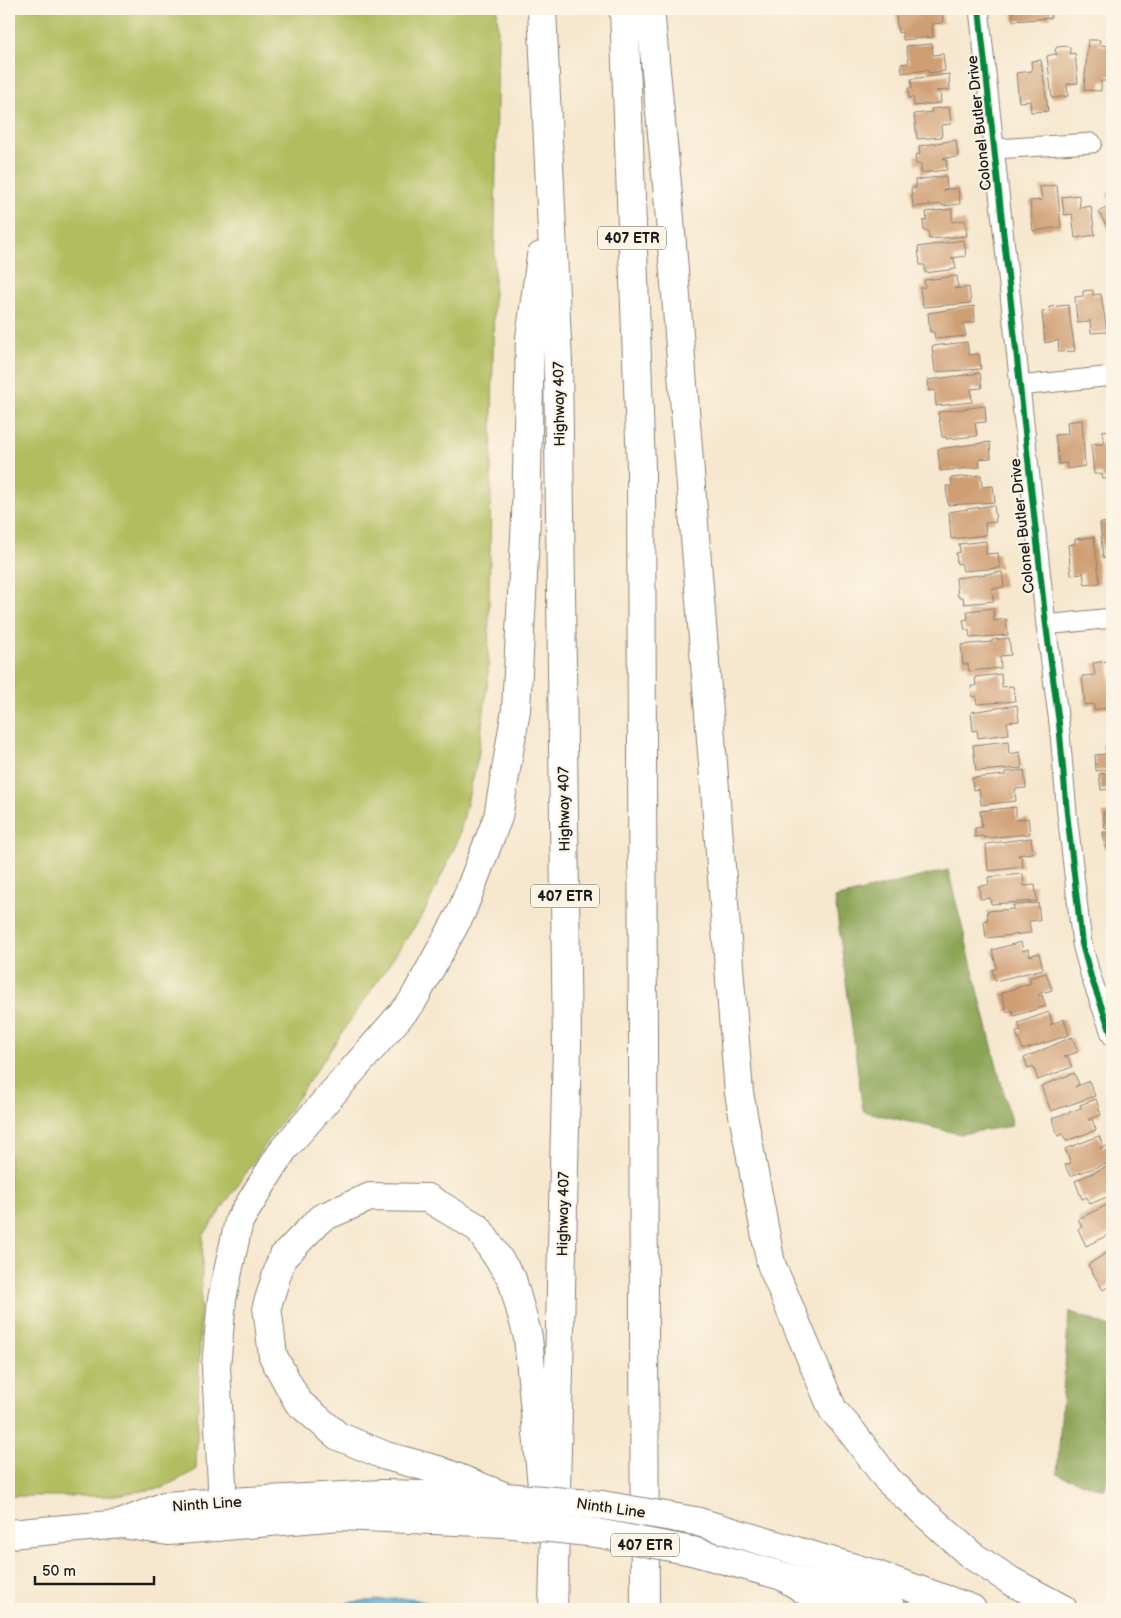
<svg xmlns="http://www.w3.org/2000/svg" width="1121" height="1618" viewBox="0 0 1121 1618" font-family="'Balsamiq Sans',sans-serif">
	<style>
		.green { fill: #b1bd5f; stroke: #666c3e }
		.forest { fill: #8ca456; stroke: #546039 }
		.water { fill: #51a5cd; stroke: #366074 }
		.building { fill: #cf9e73 }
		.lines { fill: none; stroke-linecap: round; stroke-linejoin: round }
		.minor-casing { stroke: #898275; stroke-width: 21 }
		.secondary-casing { stroke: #898275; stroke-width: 30 }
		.motorway-casing { stroke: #898275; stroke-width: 30 }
		.minor { stroke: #fff; stroke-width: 19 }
		.secondary { stroke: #fff; stroke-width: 28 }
		.motorway { stroke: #fff; stroke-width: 28 }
		.secondary-bridge-casing { stroke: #898275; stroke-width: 30; stroke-linecap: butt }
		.secondary-bridge { stroke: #fff; stroke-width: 28 }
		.cycleway-casing { stroke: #fcf5e5; stroke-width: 9 }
		.cycleway { stroke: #00873e; stroke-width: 6 }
		.labels { text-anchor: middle; stroke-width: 4; stroke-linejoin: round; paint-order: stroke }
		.shield { fill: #fcf5e5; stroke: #5f5d58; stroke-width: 1 }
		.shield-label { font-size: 14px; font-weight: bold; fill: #1c1c1c }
		.street-label { font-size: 15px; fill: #1c1c1c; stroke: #fcf5e5 }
	</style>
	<rect width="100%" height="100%" fill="#fcf5e5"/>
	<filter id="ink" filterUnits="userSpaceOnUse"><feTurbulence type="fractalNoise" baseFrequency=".02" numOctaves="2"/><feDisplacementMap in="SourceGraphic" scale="10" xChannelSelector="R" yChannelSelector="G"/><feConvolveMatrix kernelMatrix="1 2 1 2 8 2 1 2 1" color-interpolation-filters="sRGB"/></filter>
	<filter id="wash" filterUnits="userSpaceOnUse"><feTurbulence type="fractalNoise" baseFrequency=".0096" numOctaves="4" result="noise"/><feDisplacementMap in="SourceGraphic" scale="20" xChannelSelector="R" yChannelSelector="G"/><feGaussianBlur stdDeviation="1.12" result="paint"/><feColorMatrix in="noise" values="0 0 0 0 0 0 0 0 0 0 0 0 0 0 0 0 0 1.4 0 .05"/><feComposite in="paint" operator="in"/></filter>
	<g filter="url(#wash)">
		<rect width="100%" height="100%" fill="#f6e7ce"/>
		<polygon class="green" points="9,9 497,9 498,31 488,680 478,758 458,840 424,913 203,1236 196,1470 162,1488 108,1496 9,1496"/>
		<g class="forest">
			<polygon points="948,870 1012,1126 960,1134 863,1111 835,898"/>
			<polygon points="1069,1311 1112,1328 1112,1460 1104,1490 1057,1474"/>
		</g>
		<polygon class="water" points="410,1598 450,1609 345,1609 348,1602"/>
		<g id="blocks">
			<g class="building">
				<polygon points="923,9 942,9 943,23 932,24 933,37 903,40 902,32 898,33 896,14 923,11"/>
				<polygon points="1013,9 1051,9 1051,18 1013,21"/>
				<polygon points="1088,40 1100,40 1099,45 1112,46 1112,76 1108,76 1108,81 1101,81 1101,91 1084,90"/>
				<polygon points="932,44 933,55 943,54 945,71 928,73 928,70 902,73 901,64 909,63 906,46"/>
				<polygon points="1068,46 1070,48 1070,54 1075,53 1078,83 1067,84 1068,96 1052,98 1047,56 1054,54 1057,55 1055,50 1057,47"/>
				<polygon points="1041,60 1048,111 1031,112 1030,101 1019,102 1016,73 1032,71 1031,61"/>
				<polygon points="949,74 950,90 936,91 940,92 941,103 914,106 913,97 909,98 908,88 912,88 911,79"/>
				<polygon points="949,107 951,124 941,125 942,137 917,139 914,114 932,112 931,109"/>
				<polygon points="956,140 958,157 943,158 946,159 947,170 921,173 921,164 916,164 915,155 920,154 919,146"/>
				<polygon points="946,176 947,188 942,190 958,188 960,204 942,206 942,204 913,207 911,188 916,188 915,180"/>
				<polygon points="1057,185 1061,227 1033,231 1030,201 1042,200 1040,187"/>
				<polygon points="1112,191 1112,236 1099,212 1112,204 1106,194"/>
				<polygon points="1079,195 1080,208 1091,206 1095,235 1075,238 1072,214 1064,215 1062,197"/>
				<polygon points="952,209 952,222 965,220 967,236 929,239 928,231 924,231 923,221 927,220 926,212"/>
				<polygon points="964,240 966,256 951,258 954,258 956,269 925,273 925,265 920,265 918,247"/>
				<polygon points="957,276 958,287 954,289 969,287 971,303 923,307 920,288 925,287 924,280"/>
				<polygon points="1093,290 1093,295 1101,294 1107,332 1091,333 1090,320 1089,322 1077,323 1075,297 1083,296 1083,291"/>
				<polygon points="1068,305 1075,351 1059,352 1058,340 1045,343 1042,312 1050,311 1049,307"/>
				<polygon points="974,306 975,322 963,323 966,336 935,339 934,332 930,332 928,313"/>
				<polygon points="967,342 969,355 979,354 981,369 935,372 932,346"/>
				<polygon points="980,373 982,388 971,389 972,402 936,406 935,390 929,391 928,380"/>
				<polygon points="985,406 986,422 975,423 977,436 946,439 946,437 942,437 938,412"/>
				<polygon points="1082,420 1085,466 1067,469 1067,463 1059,464 1055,435 1068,434 1067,422"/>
				<polygon points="1112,430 1112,478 1103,479 1102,474 1094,474 1091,444 1104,444 1102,431"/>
				<polygon points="990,442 991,458 979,459 980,467 940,471 938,449"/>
				<polygon points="981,475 982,487 993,486 995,502 948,505 946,486 952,486 951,478"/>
				<polygon points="994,505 996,522 985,523 986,535 951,539 949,512"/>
				<polygon points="1112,522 1112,557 1103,558 1100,523"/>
				<polygon points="1094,537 1100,583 1085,585 1083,572 1082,574 1071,575 1068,545 1075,544 1075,539"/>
				<polygon points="986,541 986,554 998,553 1000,568 963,571 961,563 957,564 956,553 960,552 959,544"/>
				<polygon points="1002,572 1004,587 991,589 994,601 964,604 963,597 958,597 956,578"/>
				<polygon points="993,608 994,621 1006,619 1008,635 970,638 969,630 965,630 963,620 968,619 967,611"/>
				<polygon points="1009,638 1011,655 1000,656 1001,668 969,671 968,664 963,664 961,645 992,642 992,640"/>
				<polygon points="1109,661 1112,707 1094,710 1094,704 1085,705 1082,676 1095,675 1093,663"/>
				<polygon points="1001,674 1002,687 1013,686 1015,701 977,704 976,696 972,697 971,686 976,686 975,677"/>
				<polygon points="1017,705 1019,721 1007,722 1009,734 978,738 977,730 973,731 971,712"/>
				<polygon points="1008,741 1009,754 1020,752 1022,768 976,771 973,745"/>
				<polygon points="1112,745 1112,769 1096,771 1095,755 1106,754 1105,746"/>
				<polygon points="1024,770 1026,788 1015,789 1016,801 981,805 979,789 973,790 972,778 1005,775 1005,772"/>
				<polygon points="1112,773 1112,789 1101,790 1099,774"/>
				<polygon points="1016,807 1016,820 1028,818 1030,834 984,838 983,836 975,837 975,828 982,827 980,811"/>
				<polygon points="1112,812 1112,828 1105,829 1103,813"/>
				<polygon points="1103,832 1112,832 1112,848 1105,848"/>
				<polygon points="1031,838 1033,853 1018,855 1018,856 1021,856 1023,867 988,871 986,844"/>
				<polygon points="1112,870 1112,886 1109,886 1108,871"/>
				<polygon points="1023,874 1024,886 1035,885 1037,901 991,904 990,898 980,899 979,886 989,885 988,877"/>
				<polygon points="1038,903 1040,920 1029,921 1031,933 986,938 984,921 988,920 987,911 1014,909 1013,905"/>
				<polygon points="1021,942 1023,951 1028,949 1030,956 1039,953 1043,969 995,981 992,970 997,968 992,950"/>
				<polygon points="1046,973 1052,990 1038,994 1038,996 1042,995 1046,1006 1014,1016 1012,1010 1007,1012 1001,993 1031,983 1029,978"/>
				<polygon points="1049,1012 1052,1023 1050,1025 1064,1019 1069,1035 1023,1050 1016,1032 1021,1031 1018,1023"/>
				<polygon points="1072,1037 1078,1052 1064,1057 1068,1057 1072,1067 1038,1080 1033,1066 1028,1068 1024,1058"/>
				<polygon points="1074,1073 1079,1084 1075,1087 1089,1081 1095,1096 1051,1111 1041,1086"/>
				<polygon points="1096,1099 1101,1115 1088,1119 1089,1121 1092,1119 1096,1130 1066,1141 1063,1134 1058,1136 1052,1118 1081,1108 1080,1105"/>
				<polygon points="1099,1136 1103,1146 1100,1149 1112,1144 1112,1162 1070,1176 1065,1165 1071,1163 1065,1149"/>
				<polygon points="1112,1164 1112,1195 1090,1204 1087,1197 1082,1199 1075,1181"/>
				<polygon points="1107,1205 1112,1215 1107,1218 1112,1216 1112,1233 1086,1246 1078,1229 1082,1227 1078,1219"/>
				<polygon points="1112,1249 1112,1284 1103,1290 1088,1265"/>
			</g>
		</g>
	</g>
	<g filter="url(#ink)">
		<use href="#blocks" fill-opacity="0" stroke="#898275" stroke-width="1"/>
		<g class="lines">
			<g class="minor-casing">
				<g id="minor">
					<polyline points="979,9 1046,625 1059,723 1067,813 1082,944 1091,977 1112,1036"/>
					<polyline points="994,149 1092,143"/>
					<polyline points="1019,386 1112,376"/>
					<polyline points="1046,625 1112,618"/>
				</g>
			</g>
			<g class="secondary-casing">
				<g id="secondary">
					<polyline points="695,1521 871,1573 972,1609"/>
					<polyline points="123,1523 165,1506 193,1504 382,1494 504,1497"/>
					<polyline points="9,1534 122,1524 168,1531 339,1516 504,1523"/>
					<polyline points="692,1551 851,1595 892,1609"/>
				</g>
			</g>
			<g class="motorway-casing">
				<g id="motorway">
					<polyline points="542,9 558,363 567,1047 553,1609"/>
					<polyline points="624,9 641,467 645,1609"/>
					<polyline points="650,9 668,195 739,1093 771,1264 833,1410 852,1432 888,1480 971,1555 1011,1581 1063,1609"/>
					<polyline points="506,1497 438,1470 386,1456 338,1436 298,1402 273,1356 267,1306 282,1258 321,1218 370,1197 428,1198 478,1228 512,1279 528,1337 542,1486"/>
					<polyline points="219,1527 222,1485 216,1367 222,1299 239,1221 283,1150 412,1002 461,913 498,817 516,710 526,518 530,338 541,256"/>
					<polyline points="784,1577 835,1609"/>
				</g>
			</g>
			<use href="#minor" class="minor"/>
			<use href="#secondary" class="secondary"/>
			<use href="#motorway" class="motorway"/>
			<g class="secondary-bridge-casing">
				<g id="secondary-bridge">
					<polyline points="506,1497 602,1505 695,1521"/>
					<polyline points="504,1523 597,1533 692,1551"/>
				</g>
			</g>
			<use href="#secondary-bridge" class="secondary-bridge"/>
			<g class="cycleway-casing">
				<polyline id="cycleway" points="979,9 1046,625 1059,723 1067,813 1082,944 1091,977 1112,1036"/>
			</g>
			<use href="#cycleway" class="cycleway"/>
		</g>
	</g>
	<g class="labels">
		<g class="shield">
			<rect x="598" y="226.5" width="68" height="23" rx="4"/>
			<rect x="531" y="884.5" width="68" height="23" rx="4"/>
			<rect x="611" y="1533.5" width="68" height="23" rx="4"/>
		</g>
		<g class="shield-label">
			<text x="632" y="243">407 ETR</text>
			<text x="565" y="901">407 ETR</text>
			<text x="645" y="1550">407 ETR</text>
		</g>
		<g class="street-label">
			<text transform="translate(979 123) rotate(-96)" y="5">Colonel Butler Drive</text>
			<text transform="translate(559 404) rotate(-91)" y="5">Highway 407</text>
			<text transform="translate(1022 526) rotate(-96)" y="5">Colonel Butler Drive</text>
			<text transform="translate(564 809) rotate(-91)" y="5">Highway 407</text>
			<text transform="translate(563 1214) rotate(-89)" y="5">Highway 407</text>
			<text transform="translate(207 1504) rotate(-4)" y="5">Ninth Line</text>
			<text transform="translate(611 1508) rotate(8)" y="5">Ninth Line</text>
		</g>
	</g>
	<rect width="1121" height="1618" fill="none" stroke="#fcf5e5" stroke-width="30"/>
	<path d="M35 1576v8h119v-8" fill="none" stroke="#1c1c1c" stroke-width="2.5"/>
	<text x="42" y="1576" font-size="15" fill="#1c1c1c" stroke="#fcf5e5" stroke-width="4" paint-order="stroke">50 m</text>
</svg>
